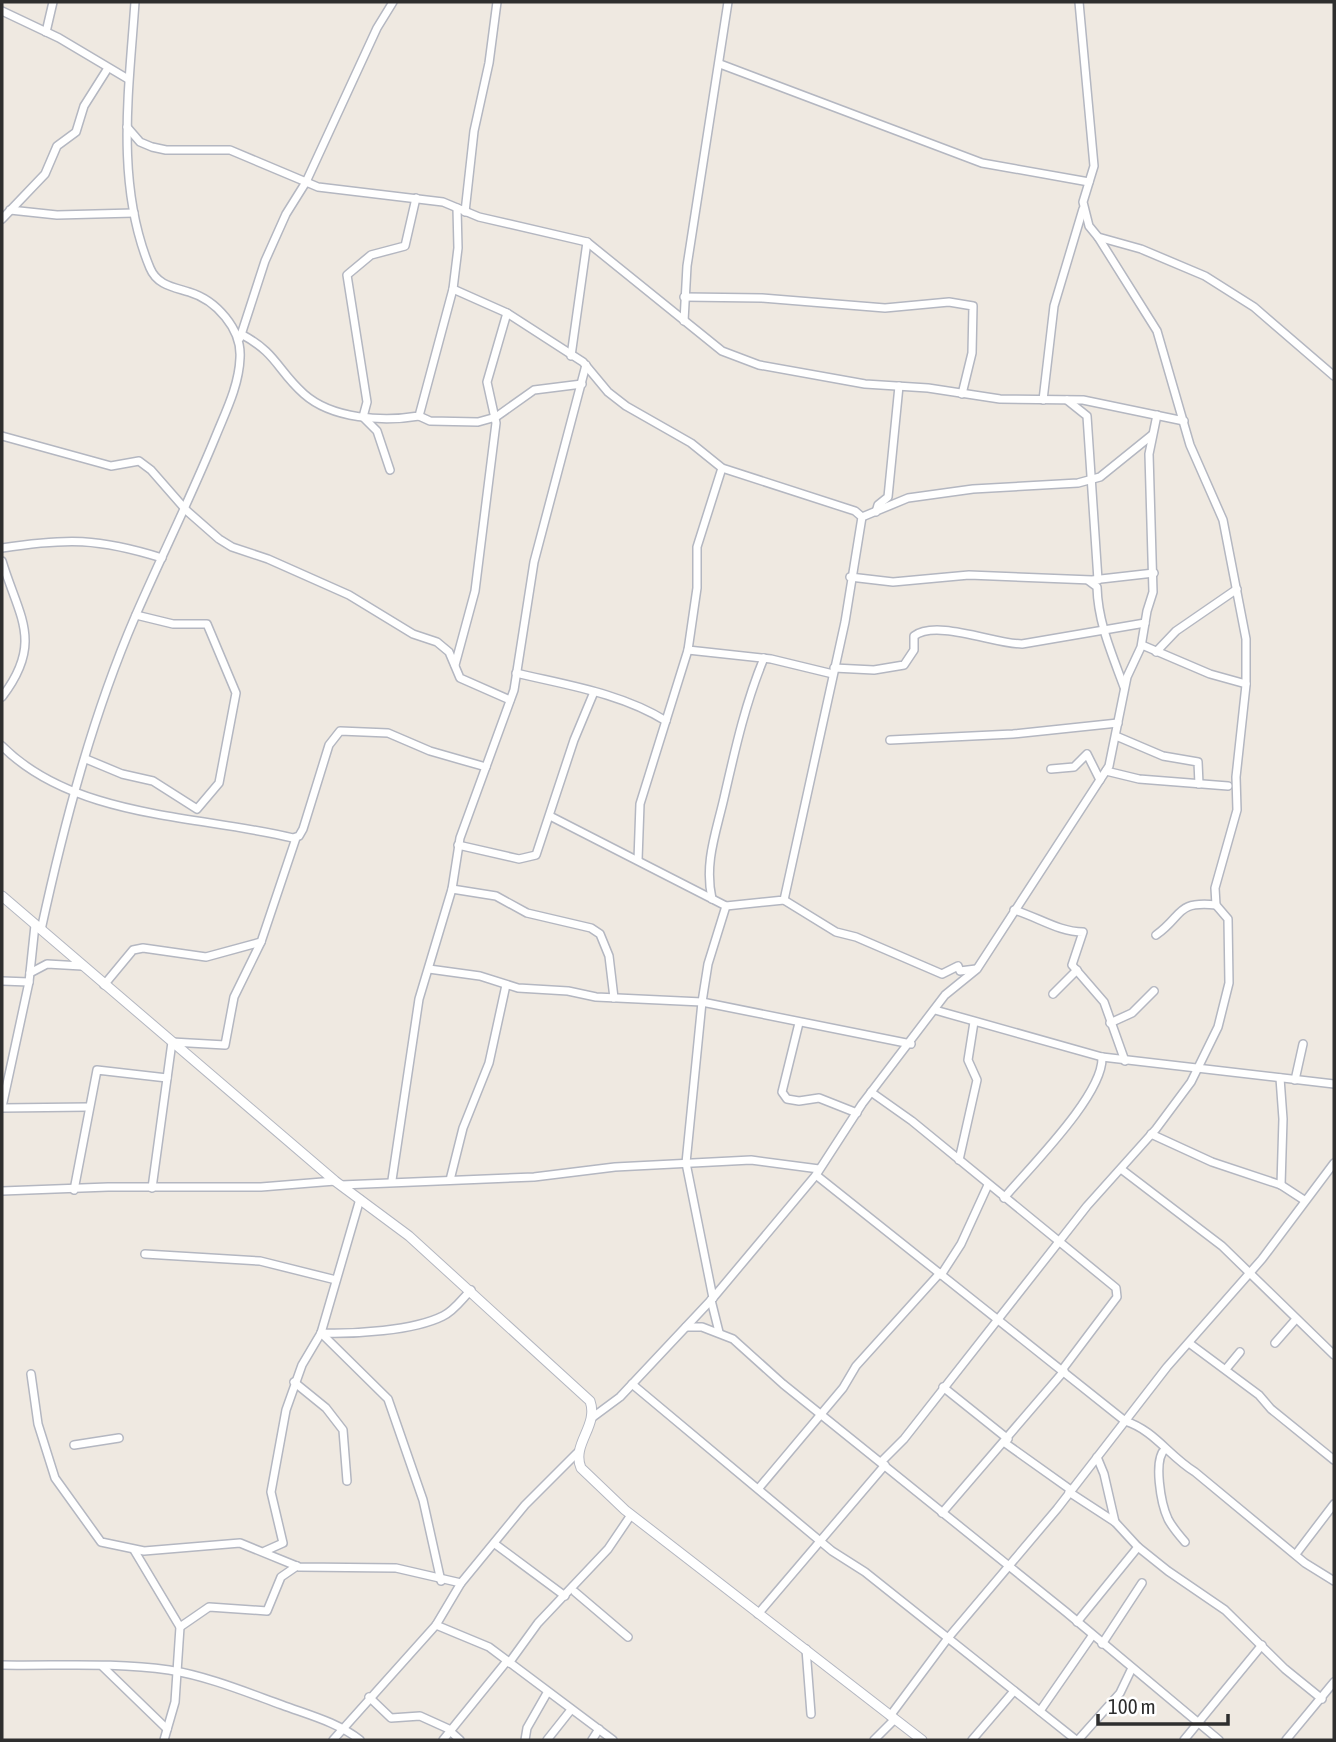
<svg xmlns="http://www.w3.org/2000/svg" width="1336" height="1742" viewBox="0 0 1336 1742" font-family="'Asap Condensed',sans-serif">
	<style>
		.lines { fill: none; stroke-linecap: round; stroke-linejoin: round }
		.minor-casing { stroke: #b4b7c1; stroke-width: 10 }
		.tertiary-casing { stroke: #b4b7c1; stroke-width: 11 }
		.minor { stroke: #fff; stroke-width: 7 }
		.tertiary { stroke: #fff; stroke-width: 9 }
	</style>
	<rect width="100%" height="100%" fill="#efe9e1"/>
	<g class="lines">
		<g class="minor-casing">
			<g id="minor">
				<polyline points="1079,2 1094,166 1083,202 1089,226 1098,237 1141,249 1205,276 1254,307 1334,376"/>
				<polyline points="2,11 59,38 128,79"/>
				<polyline points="46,32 53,2"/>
				<polyline points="720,64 982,163 1089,182"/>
				<polyline points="127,127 140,142 152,147 166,150 230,150 318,187 443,202 479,217 587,242 722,351 759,365 865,384 928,388 1000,399 1083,400 1184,421"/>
				<polyline points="10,210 57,215 134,213"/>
				<polyline points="465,212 474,131 489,63 497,2"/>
				<polyline points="2,219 45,174 57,146 76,132 84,106 108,68"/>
				<polyline points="453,289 507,313 583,362 608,392 626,406 691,443 722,468 855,511 862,517 845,622 784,900 726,906 550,816"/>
				<polyline points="684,297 762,298 885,308 949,302 973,306 972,353 962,394"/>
				<polyline points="684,321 687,266 728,2"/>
				<path d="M 241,334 C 277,353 277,370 304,394 C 332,419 383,422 419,416 L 453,289 L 458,248 L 457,208"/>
				<polyline points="240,338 265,261 286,214 306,182 377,28 393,2"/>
				<polyline points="571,356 587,242"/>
				<polyline points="1043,400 1054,306 1083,209"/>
				<polyline points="1067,400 1087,416 1098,580"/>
				<polyline points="419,416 430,421 478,422 496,417 534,390 582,384"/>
				<polyline points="2,436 111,466 139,461 151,470 186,510 219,539 232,547 268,559 349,595 413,634 437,642 449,652 460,678 510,700"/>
				<polyline points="390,470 377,431 363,417 367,402 347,275 371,255 405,246 416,198"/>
				<polyline points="876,512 878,505 888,497 899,386"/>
				<polyline points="862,517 908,498 973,489 1078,483 1100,477 1152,435"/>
				<path d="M 2,548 C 67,538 98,538 162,558"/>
				<path d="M 2,561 C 19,617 44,642 2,697"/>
				<polyline points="850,577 893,582 969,575 1092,580 1154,573"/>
				<path d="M 1089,581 L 1097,587 C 1098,623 1112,654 1124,687"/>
				<polyline points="1142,645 1210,674 1246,684"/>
				<polyline points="688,650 771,659 833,674"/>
				<polyline points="1156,652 1176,631 1237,589"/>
				<polyline points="455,665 475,591 496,423 487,382 507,313"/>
				<path d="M 834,668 L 874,670 L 904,665 L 914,650 L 914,636 C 936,619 995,644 1022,644 L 1145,623"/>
				<path d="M 516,673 C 566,685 621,693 666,721"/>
				<polyline points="1116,736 1163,756 1198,762 1199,784"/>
				<polyline points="890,740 1013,734 1118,723"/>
				<path d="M 2,746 C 75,819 199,815 293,838 L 299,836 L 303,829 L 329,745 L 340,731 L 388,733 L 430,751 L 486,767"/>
				<polyline points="86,759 122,774 153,781 197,809 219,783 236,693 207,624 173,624 136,615"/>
				<polyline points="1051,769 1074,767 1087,754 1100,780"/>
				<polyline points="1106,771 1139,779 1228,786"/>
				<polyline points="458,845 519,859 536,855 574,740 594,692"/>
				<polyline points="638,860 640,804 688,650 697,588 697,547 722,468"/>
				<polyline points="452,889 496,896 527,913 591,928 600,934 609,956 614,998"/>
				<path d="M 712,899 C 704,863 716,833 724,798 C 735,750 745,704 764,658"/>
				<polyline points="784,900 836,932 856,937 942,974 958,966 960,971 976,969"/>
				<path d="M 1014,910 C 1038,917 1059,932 1083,932 L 1072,965 L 1104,1002 L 1125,1061"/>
				<path d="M 41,930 C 64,824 92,717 135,617 C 161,557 190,499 215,438 C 225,413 239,386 240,358 C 242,329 216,300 189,292 C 173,287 157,285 150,268 C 115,184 129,90 135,2"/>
				<path d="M 1156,935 C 1184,915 1175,901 1216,905"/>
				<polyline points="429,969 480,976 518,988 568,991 596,997 702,1002 911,1044"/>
				<polyline points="30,973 47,964 82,966"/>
				<polyline points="2,981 29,982"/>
				<polyline points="104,985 133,950 143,948 206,957 261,942 296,838"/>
				<polyline points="1053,994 1077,970"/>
				<polyline points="935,1010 1102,1057 1334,1084"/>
				<polyline points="799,1023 782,1092 787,1099 799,1101 819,1098 857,1113"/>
				<polyline points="1110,1023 1132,1013 1154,991"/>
				<polyline points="1280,1078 1283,1119 1281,1185"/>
				<polyline points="1295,1080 1303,1044"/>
				<polyline points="871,1092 912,1121 1116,1288 1117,1297 1062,1370"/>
				<polyline points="2,1107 29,982 35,925"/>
				<polyline points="2,1108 89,1107"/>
				<polyline points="1151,1134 1212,1162 1281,1185 1304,1200"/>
				<polyline points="959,1160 977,1080 968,1060 974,1022"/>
				<polyline points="1121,1169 1222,1246 1334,1355"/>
				<path d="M 816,1175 L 1125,1421 C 1154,1430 1169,1456 1195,1472 L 1305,1563 L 1334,1581"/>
				<polyline points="392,1180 419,999 452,889 460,838 514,690 534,562 586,365"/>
				<polyline points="450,1180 463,1128 489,1063 506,985"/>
				<polyline points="341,1185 534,1177 615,1167 751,1160 819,1169"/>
				<polyline points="152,1188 172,1042 225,1045 234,997 261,942"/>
				<polyline points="74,1190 97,1070 167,1078"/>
				<polyline points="2,1191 108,1187 261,1187 335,1181"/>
				<path d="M 1004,1198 C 1030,1167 1104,1094 1102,1057"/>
				<polyline points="145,1254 260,1261 336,1280"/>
				<polyline points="941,1275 961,1244 988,1185"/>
				<polyline points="713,1298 686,1163 702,1002 708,964 726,906"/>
				<polyline points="711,1300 719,1332"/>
				<polyline points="686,1327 702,1327 733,1339 783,1384 1066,1612 1219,1740"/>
				<polyline points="321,1333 388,1399 423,1500 441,1581"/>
				<path d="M 321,1333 C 354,1334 413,1331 443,1316 C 454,1311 462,1299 471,1290"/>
				<polyline points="1189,1343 1259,1395 1271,1409 1334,1460"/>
				<polyline points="1275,1343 1296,1319"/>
				<polyline points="1226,1369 1240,1352"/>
				<polyline points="31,1374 38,1424 55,1478 101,1542 144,1551 240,1543 299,1567 396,1568 461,1583"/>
				<polyline points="294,1382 326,1408 343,1430 347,1481"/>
				<polyline points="632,1384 832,1551 865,1572 1076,1740"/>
				<polyline points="943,1387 1008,1439"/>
				<polyline points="593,1417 620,1397 713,1298 816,1175 862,1104 945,995 977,969 1109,766 1127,677 1141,647 1147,611 1153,592 1149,454 1157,415"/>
				<polyline points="1005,1443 1071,1490"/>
				<polyline points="74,1445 119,1438"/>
				<path d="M 1165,1449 C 1153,1460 1161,1504 1168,1519 C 1172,1527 1179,1535 1185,1542"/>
				<polyline points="1097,1457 1104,1474 1115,1522"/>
				<polyline points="881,1462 904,1439 1087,1206 1156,1129 1191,1082 1218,1027 1229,983 1228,919 1216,905 1215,888 1237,810 1236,777 1246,685 1246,639 1223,520 1190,445 1157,331 1098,237"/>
				<polyline points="759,1488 843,1388 856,1366 940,1273"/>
				<polyline points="1069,1492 1115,1522 1138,1547 1168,1571 1225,1610 1285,1669 1322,1699"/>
				<polyline points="942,1513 1064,1371"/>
				<polyline points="495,1544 565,1596"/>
				<polyline points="134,1550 180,1627 175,1702 164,1740"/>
				<polyline points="265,1551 283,1543 271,1492 286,1410 302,1365 321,1333 360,1199"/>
				<polyline points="1296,1554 1334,1504"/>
				<polyline points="575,1592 628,1637"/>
				<polyline points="758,1614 885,1465"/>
				<polyline points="1077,1622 1138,1547"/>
				<polyline points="436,1625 489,1647 613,1740"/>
				<polyline points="180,1627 209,1607 267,1611 281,1577 297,1566"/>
				<polyline points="1102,1644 1142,1583"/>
				<polyline points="806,1649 811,1714"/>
				<polyline points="509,1663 538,1623 608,1549 631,1515"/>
				<path d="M 2,1665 C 57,1666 114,1662 169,1670 C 207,1676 246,1692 282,1705 C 309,1715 337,1722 360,1740"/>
				<polyline points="103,1667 167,1729"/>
				<polyline points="369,1697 391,1718 420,1716 451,1730"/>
				<polyline points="1040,1711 1092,1636"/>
				<polyline points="890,1716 948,1638 1057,1509 1167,1367 1262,1259 1334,1163"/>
				<polyline points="450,1731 460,1740"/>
				<polyline points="333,1740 436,1625 461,1583 525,1505 577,1453"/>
				<polyline points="443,1740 507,1661"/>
				<polyline points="525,1740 527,1728 547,1693"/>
				<polyline points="547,1740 570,1711"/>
				<polyline points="592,1740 599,1729"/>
				<polyline points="874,1740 895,1719"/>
				<polyline points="972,1740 1014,1691"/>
				<polyline points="1078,1740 1120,1693 1132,1668"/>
				<polyline points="1184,1740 1262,1645"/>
				<polyline points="1286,1740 1334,1682"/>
			</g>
		</g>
		<g class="tertiary-casing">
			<path id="tertiary" d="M 2,896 L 335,1181 L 409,1236 L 590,1401 C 599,1426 571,1444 581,1468 L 625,1510 L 922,1740"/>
		</g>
		<use href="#minor" class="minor"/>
		<use href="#tertiary" class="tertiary"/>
	</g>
	<rect width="1336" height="1742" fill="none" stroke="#2e2e2e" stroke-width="7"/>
	<path d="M1098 1714v10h130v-10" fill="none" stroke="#2e2e2e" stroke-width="3.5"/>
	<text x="1108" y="1714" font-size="21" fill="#2e2e2e" stroke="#ffffff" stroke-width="5" paint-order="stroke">100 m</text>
</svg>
